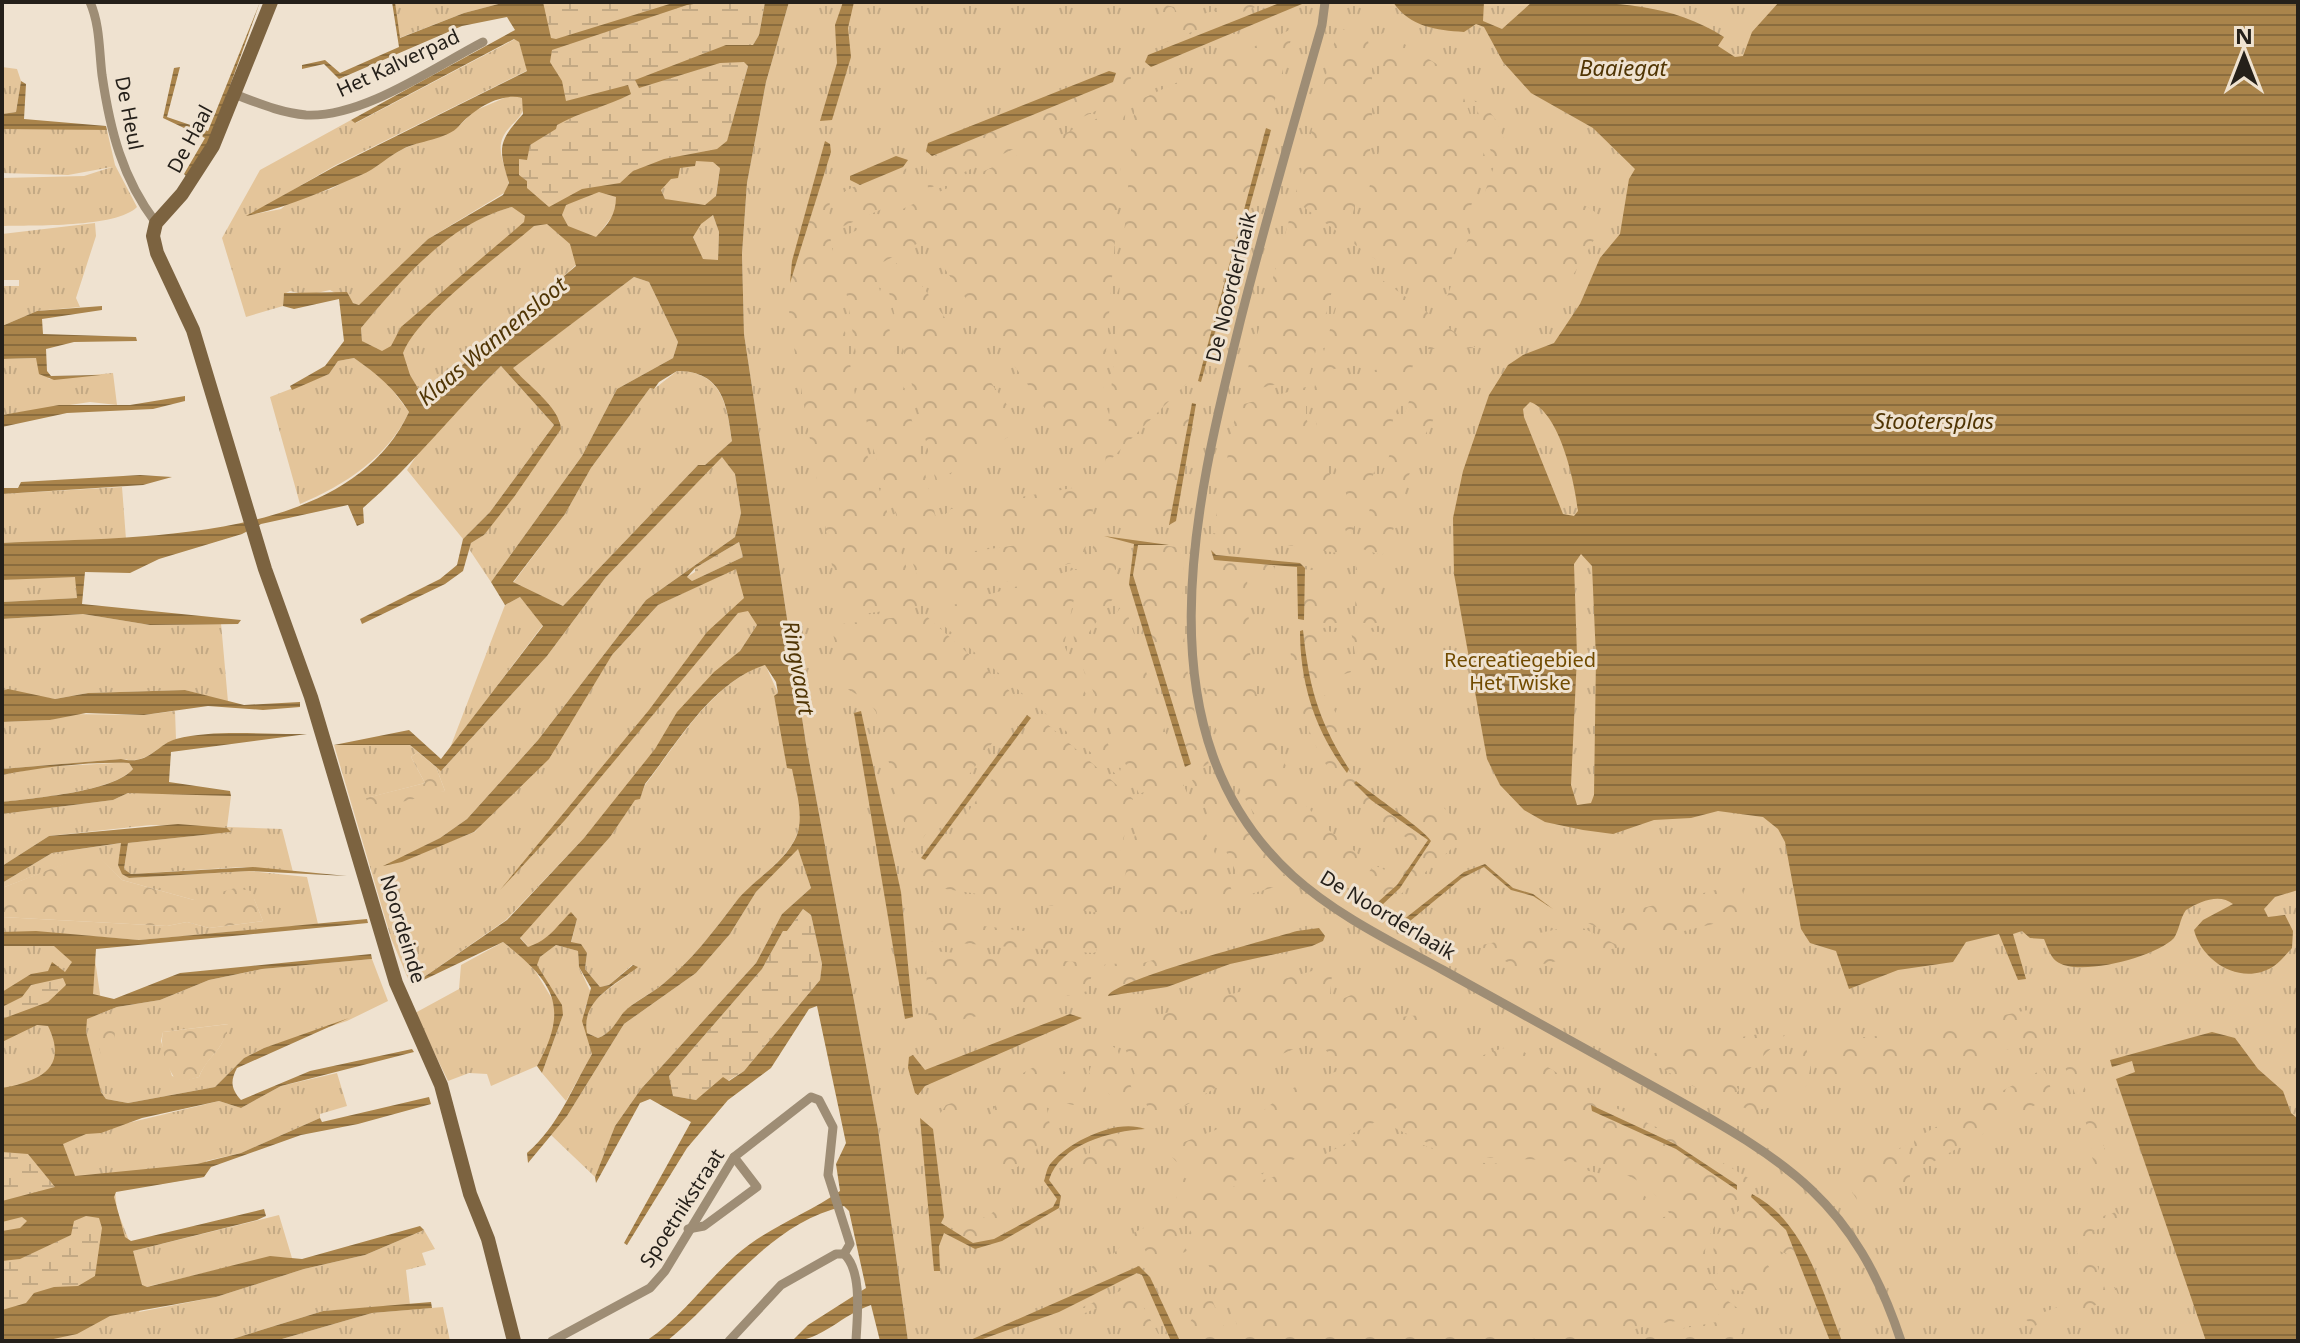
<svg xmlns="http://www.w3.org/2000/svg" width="2300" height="1343" viewBox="0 0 2300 1343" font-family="'Noto Sans',sans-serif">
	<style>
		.grass { fill: url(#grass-tufts); fill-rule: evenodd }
		.forest { fill: url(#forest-crowns) }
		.wetland { fill: url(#wetland-marsh) }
		.water { fill: url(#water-rules); fill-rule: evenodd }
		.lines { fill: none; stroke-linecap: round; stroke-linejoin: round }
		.street { stroke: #9e8d75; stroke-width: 9 }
		.secondary { stroke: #7c6340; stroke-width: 14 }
		.labels { text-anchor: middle; stroke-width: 6; stroke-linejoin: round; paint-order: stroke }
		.street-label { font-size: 20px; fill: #25201a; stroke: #efe2d0 }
		.park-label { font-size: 20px; fill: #714b00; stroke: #efe2d0 }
		.water-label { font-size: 22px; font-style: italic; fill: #503504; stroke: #efe2d0 }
	</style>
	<defs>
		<pattern id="grass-tufts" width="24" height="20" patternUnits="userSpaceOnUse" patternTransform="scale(2)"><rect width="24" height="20" fill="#e4c59a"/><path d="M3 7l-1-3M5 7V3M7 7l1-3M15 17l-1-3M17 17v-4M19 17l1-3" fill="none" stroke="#c3a984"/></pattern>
		<pattern id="forest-crowns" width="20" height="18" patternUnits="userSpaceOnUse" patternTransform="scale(2)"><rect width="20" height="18" fill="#e4c59a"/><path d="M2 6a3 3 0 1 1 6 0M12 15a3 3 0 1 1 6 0" fill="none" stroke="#c3a984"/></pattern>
		<pattern id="wetland-marsh" width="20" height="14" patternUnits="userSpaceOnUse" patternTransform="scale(2)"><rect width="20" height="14" fill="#e4c59a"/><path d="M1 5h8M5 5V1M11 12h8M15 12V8" fill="none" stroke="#c3a984"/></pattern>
		<pattern id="water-rules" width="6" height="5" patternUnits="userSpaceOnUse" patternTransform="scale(2)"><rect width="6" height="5" fill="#aa844b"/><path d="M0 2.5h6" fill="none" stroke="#8a6c3e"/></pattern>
	</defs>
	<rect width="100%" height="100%" fill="#efe2d0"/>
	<g class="grass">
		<polygon points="395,2 506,2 464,13 399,38"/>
		<path d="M 542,2 L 765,2 L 720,168 L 713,215 L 719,232 L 718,261 L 702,259 L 680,204 L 665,199 L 661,190 L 616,211 L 576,265 L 430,398 L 362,341 L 361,328 C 403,277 446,224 512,207 Z"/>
		<polygon points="789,2 2298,2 2298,1341 908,1341 878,1129 806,744 744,334 742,254 747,183 766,82"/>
		<path d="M 515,39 L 519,42 L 528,70 L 334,166 L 250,215 L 281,209 L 289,202 L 331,189 L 403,149 L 459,126 L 474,111 L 511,95 L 522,98 L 525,104 C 522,120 509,124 503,137 C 495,154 510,173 509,190 L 428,239 L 359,306 L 330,290 L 308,295 L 290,291 L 284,294 L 283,306 L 246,317 L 222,238 L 260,170 L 351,120 L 356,123 Z"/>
		<polygon points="2,67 17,69 21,81 16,112 2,114"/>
		<path d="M 18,127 L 107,130 L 115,165 L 137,207 C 116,228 33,225 2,226 L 2,178 L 84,176 L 112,167 L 68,175 L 2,173 L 2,129 Z"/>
		<polygon points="95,223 96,236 76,298 80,307 37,311 2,326 2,286 19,286 19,280 2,280 2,234"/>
		<polygon points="634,277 649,282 678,342 673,358 617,389 582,456 491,582 469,549 471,543 484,535 560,421 512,368"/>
		<polygon points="36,358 49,379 113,373 117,405 90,402 2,415 2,359"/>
		<path d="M 354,358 L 384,379 L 409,412 C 388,457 345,485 300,504 L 270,397 L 329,374 L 338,361 Z"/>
		<polygon points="501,366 554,425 490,512 463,539 407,470 423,446"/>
		<path d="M 677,371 C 722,371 727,405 732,441 L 705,465 L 698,465 L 563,606 L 513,583 L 565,514 L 591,468 L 650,388 L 654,389 Z"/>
		<polygon points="722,456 735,474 741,513 735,537 646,600 538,740 467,819 440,838 387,865 475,832 612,655 658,605 736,568 757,625 740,651 584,838 506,920 411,986 391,938 334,745 410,745 418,752 411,757 425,783 367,798 445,791 436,767 442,770 547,656 606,577"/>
		<polygon points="122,487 126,539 2,543 2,494"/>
		<polygon points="58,576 76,577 77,598 2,602 2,580"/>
		<polygon points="520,597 543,625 450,748 505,605"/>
		<polygon points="83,614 150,625 221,623 228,702 185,690 88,693 55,699 2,691 2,619"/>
		<path d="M 765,664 L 778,693 L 774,697 C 782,728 804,794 800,823 C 795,858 755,877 735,903 C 714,931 691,961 663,984 C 651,994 632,1002 623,1014 C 615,1024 611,1033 598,1038 L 587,1033 C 580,999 615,988 637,967 L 632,965 L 609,985 L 600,987 L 585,969 L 587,953 L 571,943 L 577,919 L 542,943 L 528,947 L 520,937 L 610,837 L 635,799 L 640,798 L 645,785 C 679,741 711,684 765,664 Z"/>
		<path d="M 175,711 L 176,739 C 156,746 148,765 121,759 L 2,769 L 2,722 L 50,720 L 66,714 L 144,715 Z"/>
		<path d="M 115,763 L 129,763 L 133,769 C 113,792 33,798 2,802 L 2,775 L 43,767 Z"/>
		<polygon points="155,792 231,796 227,827 282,829 293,872 242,867 131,874 124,869 128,843 230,832 226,828 151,825 49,836 2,866 2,814 113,800 128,793"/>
		<path d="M 122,843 L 118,865 L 129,878 L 249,871 L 307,877 L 318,924 L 139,940 L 77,935 L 92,939 L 100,994 L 97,1015 L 117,1007 L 160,1000 L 209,980 L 262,969 L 372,959 L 388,1001 L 347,1021 L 264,1048 L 244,1058 L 215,1087 L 128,1103 L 106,1099 L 100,1090 L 99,1092 L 128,1123 L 219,1101 L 241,1108 L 281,1086 L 337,1073 L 347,1106 L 320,1114 L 320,1118 L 241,1153 L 206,1161 L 204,1177 L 115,1191 L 117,1210 L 133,1251 L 279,1215 L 292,1258 L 270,1257 L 146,1287 L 139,1312 L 216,1297 L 304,1269 L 365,1255 L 424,1230 L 435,1249 L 422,1253 L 426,1265 L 406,1270 L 410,1305 L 323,1311 L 226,1341 L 2,1341 L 2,917 L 167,926 L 187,922 L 209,928 L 263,921 L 254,899 L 194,900 L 122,880 L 94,853 L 2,888 L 2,883 L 52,853 ZM 228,1024 C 222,1055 210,1051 199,1077 L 186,1080 L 172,1076 L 161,1041 L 163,1032 Z"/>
		<polygon points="798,848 811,888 782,914 756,963 641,1089 615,1126 595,1177 551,1135 567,1116 624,1024 696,973 730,934 756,892"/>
		<polygon points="503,942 531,964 557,1007 553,1038 537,1066 491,1086 487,1074 469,1073 448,1081 415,1013 459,989 461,965"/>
		<path d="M 556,945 L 578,951 L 579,967 L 592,995 C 575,1016 591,1031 592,1054 L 566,1101 L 542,1073 L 563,1015 L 536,965 L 540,957 Z"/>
		<polygon points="443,1307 450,1341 275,1341 372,1313"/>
	</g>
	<g class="forest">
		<polygon points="1242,2 1268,2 1156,46 1161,4 1174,7 1181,21"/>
		<polygon points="1294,28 1204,366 1105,465 1135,102"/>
		<polygon points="1338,28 1367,36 1372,60 1372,143 1346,238 1294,200"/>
		<polygon points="1385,32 1456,76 1487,162 1436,302 1354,244 1381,144 1378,87 1382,62 1378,36"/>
		<polygon points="1492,61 1503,61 1531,93 1541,113 1595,147 1613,167 1611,176 1507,89 1508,84"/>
		<polygon points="1131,73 1130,95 928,189 926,151 933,156"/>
		<path d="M 1474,100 C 1510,119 1498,151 1523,177 C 1545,202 1582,193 1604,221 C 1573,279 1555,309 1502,349 L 1443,308 L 1495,164 Z"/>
		<polygon points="1126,105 1097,463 1084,463 924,240 874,267 937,522 951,509 1096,484 1092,517 939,526 946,555 1089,535 1082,560 927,604 869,437 838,239"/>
		<polygon points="906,162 907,198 837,229 839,194"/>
		<polygon points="830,191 829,229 862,440 920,606 841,617 789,319 790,283 818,193"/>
		<polygon points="1291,213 1343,250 1309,376 1241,393"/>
		<polygon points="1350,257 1431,315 1419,348 1318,373"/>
		<polygon points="903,259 1020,423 1019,430 936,482 884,272"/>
		<polygon points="1438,320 1476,348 1428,349"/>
		<path d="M 1415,360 L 1351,535 L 1350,538 C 1338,526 1351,505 1345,490 C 1333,456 1305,422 1315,385 Z"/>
		<path d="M 1424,360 L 1487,360 C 1418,414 1410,473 1387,552 L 1381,555 L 1356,547 Z"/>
		<polygon points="1306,387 1306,418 1341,501 1338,533 1344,554 1213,533 1237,406"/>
		<polygon points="1194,399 1170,528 1100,518 1104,475"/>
		<polygon points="1095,538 1121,540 1114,580 1117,593 1075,652 1073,628"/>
		<path d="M 1137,542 L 1184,548 C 1180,624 1185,692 1209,764 L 1189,773 L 1129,576 Z"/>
		<polygon points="1356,555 1381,562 1381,623 1355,623"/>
		<path d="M 1202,558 L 1275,566 L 1274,576 L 1247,577 L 1251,673 L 1264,721 L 1304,803 L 1325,827 L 1363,858 L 1336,897 C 1217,812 1197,697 1199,559 Z"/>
		<polygon points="1076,569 1080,571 1064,645 1125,782 936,619 932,611"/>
		<polygon points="1303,569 1338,573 1338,623 1302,623"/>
		<polygon points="1124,603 1180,777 1139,794 1080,662"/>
		<path d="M 924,614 L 1022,702 L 912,853 L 876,712 C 864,692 853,697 843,684 L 832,628 L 834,625 Z"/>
		<path d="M 1289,631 L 1340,632 L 1351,672 L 1307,686 L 1311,702 L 1326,695 L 1346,732 L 1330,747 L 1372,800 L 1406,826 L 1433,797 L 1469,833 L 1372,920 L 1345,904 L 1374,865 L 1398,876 L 1416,844 C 1394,829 1370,816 1351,797 C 1310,756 1291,687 1289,631 Z"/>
		<polygon points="1351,631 1381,632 1385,657 1358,671"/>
		<polygon points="1038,716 1133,799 1106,914 920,885 918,880"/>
		<polygon points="418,752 436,767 445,791 370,810 366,798 425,783 411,757"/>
		<path d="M 1205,775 L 1213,775 C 1234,816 1259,850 1292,882 L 1247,895 L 1192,780 Z"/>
		<polygon points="1183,784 1235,897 1138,923 1114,920 1143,802"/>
		<polygon points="94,852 122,880 194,900 235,888 251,891 263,921 209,928 187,922 167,926 2,917 2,888"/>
		<polygon points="1740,884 1750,915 1630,944 1586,922"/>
		<polygon points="926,919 1099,940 1096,952 1093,953 931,941"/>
		<polygon points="1577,925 1621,947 1520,969 1477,946"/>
		<polygon points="931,951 1091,963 1094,965 1088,991 929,1027 926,966"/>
		<polygon points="1178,953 1183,965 1096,995 1105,964 1143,963"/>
		<path d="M 1333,965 L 1329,1005 L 1360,991 L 1377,1004 L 1379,1019 L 1421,1015 L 1481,1049 C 1442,1069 1412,1100 1375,1122 C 1354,1134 1330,1142 1308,1153 C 1257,1176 1206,1206 1166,1149 L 1262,1112 L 1288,1090 L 1340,1070 L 1318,1039 L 1253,1066 L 1154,1124 L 1117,1027 Z"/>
		<polygon points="2028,1010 2039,1040 1928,1073 1920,1069 1917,1035 1920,1033"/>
		<polygon points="114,1019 116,1059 102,1059 93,1024"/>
		<path d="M 229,1024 C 222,1054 210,1052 199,1077 L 178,1083 C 168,1070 159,1048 163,1032 Z"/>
		<polygon points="1760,1034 1785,1035 1734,1084 1739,1090 1727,1105 1643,1058 1665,1049"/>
		<polygon points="1899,1034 1901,1067 1821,1089 1819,1041"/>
		<path d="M 1803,1039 L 1811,1064 L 1807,1085 C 1785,1100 1766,1117 1739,1106 L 1745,1096 L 1750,1101 L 1804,1051 L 1799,1044 Z"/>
		<polygon points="1103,1041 1117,1049 1135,1097 1114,1098 1092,1080 1089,1072 1093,1060 1076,1056 1079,1049"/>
		<path d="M 1516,1047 L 1603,1102 L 1686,1141 L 1750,1179 L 1751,1184 C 1731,1210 1696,1233 1707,1269 C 1714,1291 1723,1298 1742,1311 L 1650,1325 L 1592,1341 L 1536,1341 L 1529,1333 L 1516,1341 L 1243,1341 L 1230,1306 L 1180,1211 L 1169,1166 C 1224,1221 1322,1153 1379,1127 L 1465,1162 L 1571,1167 L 1607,1175 L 1645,1196 L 1663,1217 L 1671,1216 C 1632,1145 1539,1165 1473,1156 C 1451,1153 1404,1135 1387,1123 C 1410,1098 1482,1045 1516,1047 Z"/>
		<polygon points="2074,1054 2109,1163 2095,1165 2090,1152 2093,1142 2062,1059"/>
		<polygon points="1047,1060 1085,1085 1088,1095 1073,1105 1057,1101 1046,1104 1051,1131 1047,1140 1038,1145 1034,1157 1014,1169 1008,1169 969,1148 970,1140 984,1127 1008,1081"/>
		<polygon points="2041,1070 2045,1071 2053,1095 1915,1172 1914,1139"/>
		<path d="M 980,1093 C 976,1114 973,1120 953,1128 L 935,1121 L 946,1105 Z"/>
		<path d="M 1113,1128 L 1125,1142 L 1120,1157 C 1107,1161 1088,1177 1076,1174 L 1077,1164 L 1090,1153 L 1089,1135 Z"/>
		<polygon points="1909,1144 1910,1181 1859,1203 1843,1177"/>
		<path d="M 1751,1197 L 1786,1230 L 1798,1258 L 1779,1251 L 1766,1262 L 1779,1283 L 1774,1289 L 1753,1293 L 1722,1288 C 1703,1235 1717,1236 1751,1197 Z"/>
		<polygon points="1005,1202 1013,1209 1003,1225 1005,1234 980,1241 960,1235 961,1221 966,1215 986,1218"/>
		<polygon points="2116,1212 2120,1216 2120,1222 2090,1232 2088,1237 2105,1289 2115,1287 2119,1297 2034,1326 2025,1319 2091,1295 2071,1234 2072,1226"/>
		<polygon points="1171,1216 1187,1251 1154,1267 1144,1248 1092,1277 1091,1267 1107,1260 1135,1232"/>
		<polygon points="1132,1286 1162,1341 1139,1341 1122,1315 1122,1298 1075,1317 1078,1309"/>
		<polygon points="1209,1293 1230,1341 1197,1341 1190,1322"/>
		<polygon points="1743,1317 1742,1333 1729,1341 1617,1341"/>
	</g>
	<g class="wetland">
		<polygon points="543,2 676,2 556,39 551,38"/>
		<polygon points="707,2 765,2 759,35 753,45 726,45 636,80 639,88 720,63 743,62 748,65 727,140 717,149 664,159 633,171 620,183 582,189 549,207 542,198 535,197 519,175 519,159 530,145 585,109 603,108 631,94 628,86 566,101 562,81 550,62 552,50 687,5"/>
		<polygon points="739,542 743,557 692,581 687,577 695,572 695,568"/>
		<polygon points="803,909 811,915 822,964 820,980 744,1071 696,1100 673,1096 669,1076 762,969 783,931 787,931"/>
		<polygon points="64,978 66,985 48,1002 2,1019 2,1007 22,997 31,985"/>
		<polygon points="2,1152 28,1154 55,1187 2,1201"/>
		<polygon points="86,1216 99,1218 102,1228 95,1276 78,1287 54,1287 26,1303 2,1310 2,1261 20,1259 70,1235 74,1221"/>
	</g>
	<g class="water">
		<polygon points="260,2 209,144 189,179 184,174 205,138 163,118 174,68 180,67 167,117 208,131"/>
		<path d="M 392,2 L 395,2 L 400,38 L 464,13 L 506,2 L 543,2 L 551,38 L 556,39 L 676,2 L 707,2 L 687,5 L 552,50 L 550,62 L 562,81 L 566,101 L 628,85 L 631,94 C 606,107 582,111 557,125 L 556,129 L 530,145 L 527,160 L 519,159 L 519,175 L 527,181 L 527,188 L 549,207 L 582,189 L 620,183 L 633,171 L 664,159 L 717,149 L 727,141 L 748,66 L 744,62 L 720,63 L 639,88 L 635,80 L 726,45 L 753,45 L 759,35 L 765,2 L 789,2 L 766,82 L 747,183 L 742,254 L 744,334 L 806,744 L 878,1129 L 908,1341 L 880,1341 L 871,1305 C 843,1314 821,1341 792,1341 L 808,1325 L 866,1288 L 849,1211 L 844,1206 C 767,1225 725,1294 667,1341 L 646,1341 C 682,1317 704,1284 735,1256 C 766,1228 806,1215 840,1191 L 836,1164 L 846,1143 L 817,1006 L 809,1009 L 771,1068 L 728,1100 L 687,1148 L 627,1245 L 624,1243 L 691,1122 L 650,1099 L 640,1103 L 596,1183 L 595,1177 L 615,1126 L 641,1089 L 756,963 L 782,914 L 811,888 L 798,849 L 756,892 L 730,934 L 696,973 L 624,1024 L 567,1116 L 528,1163 L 527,1153 C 559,1125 571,1090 592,1054 L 582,1021 L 591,988 L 579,967 L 578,951 L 556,945 L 540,957 L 537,965 L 562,1005 L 563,1015 L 542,1073 L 537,1066 C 570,1007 554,982 503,942 L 411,986 L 507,920 L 584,838 L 655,749 L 677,712 L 714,672 L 740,651 L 757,625 L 748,611 L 738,613 L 565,820 L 500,890 L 649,710 L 707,632 L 744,598 L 736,569 L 658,605 L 612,655 L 549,759 L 474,832 L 402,862 L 383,866 L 440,838 L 467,819 L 538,740 L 646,600 L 735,537 L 741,513 L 735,474 L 722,457 L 606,577 L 547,656 L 441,771 L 410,745 L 334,745 L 409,730 L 441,759 L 543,626 L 520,597 L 505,605 L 491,582 L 582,456 L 617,389 L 673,358 L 678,342 L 649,282 L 634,277 L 513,368 C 526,384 560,407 561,429 L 514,497 L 484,535 L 471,543 L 463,571 L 445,584 L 362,624 L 360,619 L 440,579 L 457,565 L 463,539 L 490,512 L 554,425 L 501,366 C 453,413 413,465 363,508 L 364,523 L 357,526 L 348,505 L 261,524 L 242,534 L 159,559 L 130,573 L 85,572 L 82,604 L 241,620 L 238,624 L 150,625 L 83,614 L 2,619 L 2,602 L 77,598 L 75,577 L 2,580 L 2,543 C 126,536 347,547 409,412 C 394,388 377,374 354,358 L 338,361 L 329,374 L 292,390 L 290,386 L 325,366 L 344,341 L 339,299 L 294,309 L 283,306 L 284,293 L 347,292 L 353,303 L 359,305 L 428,239 L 503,195 L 509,183 C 498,147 498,142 523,114 L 522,98 C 499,92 472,111 459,126 C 448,139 418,141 403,149 C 388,156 376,169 361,175 C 324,191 286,208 246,216 L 334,167 L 527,71 L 519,42 L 514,39 L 355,123 L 351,120 L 515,30 L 507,17 L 462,26 L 339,79 L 324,64 L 302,69 L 302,65 L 325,60 L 340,73 L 399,47 ZM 696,161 L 713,162 L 720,168 L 716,196 L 705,205 L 665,199 L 661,190 L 671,179 L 678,178 L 680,168 L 695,166 ZM 599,192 L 616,197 C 616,215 608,224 596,237 L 568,226 L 562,215 L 566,205 ZM 512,207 L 525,216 L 524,222 L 401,327 L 391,346 L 382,351 L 362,341 L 361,328 C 403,278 448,224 512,207 ZM 713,215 L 719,232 L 718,260 L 703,259 L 693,237 L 701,224 ZM 547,224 L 570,244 L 576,266 L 490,338 L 430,397 L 419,390 L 410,375 L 403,353 C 418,314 499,256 534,226 ZM 677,371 C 723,371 727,405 732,441 L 705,465 L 698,465 L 563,606 L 513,582 L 565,514 L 591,468 L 650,388 L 654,389 L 659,382 ZM 739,542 L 743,557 L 692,581 L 687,577 L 695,568 ZM 765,665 L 776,682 L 778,693 L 774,696 L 787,768 L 792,769 C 796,790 804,815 797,835 C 785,864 753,879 735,903 C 714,931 691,961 663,984 C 651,994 633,1002 623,1013 C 615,1024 611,1033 598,1038 L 587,1033 C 581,1000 614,986 638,967 L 633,965 L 609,985 L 600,987 L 585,969 L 587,953 L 581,944 L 571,942 L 577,919 L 571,912 C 556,927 549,940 528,947 L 520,938 L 610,837 L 635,800 L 640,799 L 645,784 C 679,741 711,683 765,665 ZM 803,909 L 811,915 L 822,964 L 820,980 L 744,1071 L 729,1081 L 723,1077 L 696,1100 L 673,1096 L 669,1076 L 762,969 L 783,931 L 787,931 Z"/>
		<polygon points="843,2 854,2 848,28 851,57 832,120 820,121 837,63 835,25"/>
		<polygon points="1282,2 1302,4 1151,67 1145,62 1148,55"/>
		<path d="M 1393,2 L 1484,2 L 1483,21 L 1502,29 L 1532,2 C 1602,2 1667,0 1724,37 L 1718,46 L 1735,57 L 1743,56 L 1752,32 L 1779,2 L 2298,2 L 2298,890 L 2275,897 L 2264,909 L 2268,917 L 2285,915 L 2293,931 L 2292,948 C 2286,954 2280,962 2274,966 C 2242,987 2202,962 2194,930 L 2203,920 L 2233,904 C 2220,893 2200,901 2186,910 C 2180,918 2179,931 2174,938 C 2156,957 2077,978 2056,961 C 2050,956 2047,946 2044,939 L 2030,938 L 2022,931 L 2013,934 L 2026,979 L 2018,980 L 1999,934 L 1966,942 L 1953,962 L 1898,970 L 1849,989 L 1836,951 L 1810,943 L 1801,929 L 1785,842 L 1778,829 L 1763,817 L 1718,811 L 1691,818 L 1654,820 L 1613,834 L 1583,830 L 1545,822 L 1524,810 L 1500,785 L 1487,759 L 1454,574 L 1453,518 L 1463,471 L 1489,395 L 1508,365 L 1523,355 L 1554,343 L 1580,304 L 1600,258 L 1620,234 L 1629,179 L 1635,169 L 1593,128 L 1531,93 L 1503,62 L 1484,27 L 1476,24 L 1464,32 C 1436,30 1410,27 1393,2 ZM 1530,402 C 1560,412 1575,483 1578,511 L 1574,516 L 1563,514 L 1524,417 L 1523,409 ZM 1581,554 L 1592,566 L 1596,658 L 1594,795 L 1591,803 L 1577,805 L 1571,785 L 1577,656 L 1574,564 Z"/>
		<polygon points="1109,71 1116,73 1113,82 932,156 926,151 928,143"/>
		<polygon points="21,81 26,84 24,119 106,126 107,130 2,129 2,114 16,112"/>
		<polygon points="1266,128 1271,130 1201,382 1198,381"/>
		<polygon points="825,141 830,144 831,152 790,283 792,261"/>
		<polygon points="896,156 908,160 903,167 860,185 850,180 850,176"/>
		<polygon points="102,306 102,310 42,319 43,334 136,337 137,341 74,342 46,349 47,371 51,376 101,375 54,380 39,374 36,358 2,359 2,326 37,311"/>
		<polygon points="185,396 185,401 153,409 67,413 2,427 2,415 59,405 130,405"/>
		<polygon points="1192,403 1196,404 1176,521 1169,525"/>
		<polygon points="140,475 172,477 143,485 2,494 2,488 18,488 21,482"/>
		<polygon points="1104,536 1169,545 1138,545 1133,575 1191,764 1185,767 1129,584 1134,544"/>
		<polygon points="1211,550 1216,555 1300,563 1305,568 1304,620 1298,619 1297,567 1214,560"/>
		<path d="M 1303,630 C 1309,687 1318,720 1349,769 L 1347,773 C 1315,731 1300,683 1300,631 Z"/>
		<polygon points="8,689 55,699 88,693 185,690 244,705 300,702 300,707 263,710 208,706 144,715 86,713 50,720 2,722 2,691"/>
		<polygon points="861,711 901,892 913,1017 905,1019 854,713"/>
		<polygon points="1027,715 1031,718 925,860 921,858"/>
		<path d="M 307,734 L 171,752 L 169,782 L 230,791 L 231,796 L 128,793 L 113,800 L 2,814 L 2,802 C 33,798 114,792 133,769 L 129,763 C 86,762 44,767 2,775 L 2,769 L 121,759 C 149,766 157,744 176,739 C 216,729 265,735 307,734 Z"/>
		<path d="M 1356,781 C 1370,793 1426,831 1431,841 L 1400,888 L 1380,907 L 1378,902 L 1397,885 L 1428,840 L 1371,800 L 1354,783 Z"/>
		<polygon points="178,824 227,828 231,832 128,843 124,869 131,874 253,867 347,876 249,871 129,878 122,874 118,865 121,843 52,853 2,883 2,866 49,836"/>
		<polygon points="1485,864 1513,888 1533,894 1553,909 1533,896 1511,890 1484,867 1462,878 1410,921 1445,944 1398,924 1464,872"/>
		<path d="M 367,919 L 368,923 L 96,949 L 93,994 L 114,999 L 180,973 L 371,954 L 372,959 L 262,969 L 209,980 L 160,1000 L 117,1007 L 87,1019 L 86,1032 L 101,1092 L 106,1099 L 128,1103 L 215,1087 L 244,1058 L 264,1048 L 349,1018 L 237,1068 C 230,1081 231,1089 241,1100 L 310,1071 L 412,1049 L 414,1052 L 281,1086 L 241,1108 L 219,1101 L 142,1118 L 101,1133 L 86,1134 L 63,1144 L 75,1176 L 197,1164 L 241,1153 L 320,1118 L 322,1122 L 429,1097 L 431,1104 L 358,1124 L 301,1135 L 211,1167 L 204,1177 L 116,1192 L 114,1197 L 125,1237 L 131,1241 L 264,1209 L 266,1216 L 257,1220 L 133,1251 L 142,1285 L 147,1287 L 270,1256 L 302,1259 L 420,1226 L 424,1230 L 365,1255 L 304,1269 L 216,1297 L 110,1316 L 77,1334 L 44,1341 L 2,1341 L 2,1310 L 26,1303 L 34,1293 L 54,1287 L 78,1286 L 95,1276 L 102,1228 L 99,1218 L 86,1216 L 74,1221 L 71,1235 L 20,1259 L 2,1261 L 2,1231 L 20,1228 L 27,1221 L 22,1217 L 2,1222 L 2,1201 L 55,1187 L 28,1154 L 2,1152 L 2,1088 C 39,1081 69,1069 48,1026 L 37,1025 L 2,1042 L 2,1019 L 48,1002 L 66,985 L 63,978 L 31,985 L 22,997 L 2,1007 L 2,992 L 31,974 L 48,971 L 52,962 L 65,972 L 72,962 L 54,946 L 2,946 L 2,932 L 36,931 L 139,940 Z"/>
		<path d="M 1319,928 L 1325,936 L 1323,941 L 1312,946 L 1230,964 L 1167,987 L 1108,996 C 1114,980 1270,939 1297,931 Z"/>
		<polygon points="1070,1014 1082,1018 925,1086 918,1095 915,1093 908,1068 909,1057 913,1055 925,1070"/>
		<polygon points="2212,1032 2235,1038 2258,1069 2283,1091 2291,1113 2298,1119 2298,1341 2206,1341 2116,1079 2135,1072 2132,1061 2112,1067 2110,1060"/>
		<polygon points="1591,1105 1675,1144 1737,1185 1737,1190 1676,1149 1592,1111"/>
		<path d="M 920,1118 L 933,1129 L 944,1217 L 941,1223 L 973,1243 L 994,1239 L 1053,1207 L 1057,1199 L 1044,1181 C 1046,1175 1047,1167 1051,1163 C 1070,1141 1117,1118 1145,1129 C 1111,1131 1060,1144 1049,1180 L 1061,1196 L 1059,1208 L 1002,1241 L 975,1249 L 944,1233 L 939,1246 L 940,1271 L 934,1271 Z"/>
		<path d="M 1752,1194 C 1805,1221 1821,1289 1842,1341 L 1830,1341 L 1786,1230 L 1751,1197 Z"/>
		<polygon points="1139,1266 1150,1277 1180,1341 1171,1341 1142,1275 1137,1273 1059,1312 977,1341 968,1341"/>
		<polygon points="431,1302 432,1308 372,1313 275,1341 226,1341 323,1311"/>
	</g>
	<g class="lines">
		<g class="street">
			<path d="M 90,2 C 100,25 99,50 102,75 C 110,130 122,178 156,223"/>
			<path d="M 1325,2 L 1322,25 C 1294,122 1266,219 1241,318 C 1197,496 1135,733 1293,876 C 1336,915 1392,942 1443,970 C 1517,1011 1591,1052 1665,1093 C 1787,1161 1855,1201 1901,1341"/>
			<path d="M 234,94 C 258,103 281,113 306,115 C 362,118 433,68 483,42"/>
			<polyline points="688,1229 704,1226 757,1187 734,1157"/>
			<polyline points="552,1341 650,1288 665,1271 734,1157 811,1097 819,1100 833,1127 828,1175 850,1244 844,1254"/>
			<path d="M 729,1341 L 781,1285 L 836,1254 L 844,1254 C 863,1271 857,1318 856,1341"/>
		</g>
		<polyline class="secondary" points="271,2 213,146 182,194 156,223 153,236 157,253 193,330 265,569 311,697 396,983 441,1085 470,1194 488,1239 514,1341"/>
	</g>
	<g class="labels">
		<g class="street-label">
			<text transform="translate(398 63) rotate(-25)" y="7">Het Kalverpad</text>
			<text transform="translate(129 113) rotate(79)" y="7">De Heul</text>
			<text transform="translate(190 139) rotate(-62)" y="7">De Haal</text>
			<text transform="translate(1231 287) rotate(-76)" y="7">De Noorderlaaik</text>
			<text transform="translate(1388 915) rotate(31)" y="7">De Noorderlaaik</text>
			<text transform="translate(403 929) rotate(73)" y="7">Noordeinde</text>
			<text transform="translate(682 1208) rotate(-57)" y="7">Spoetnikstraat</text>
		</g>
		<g class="park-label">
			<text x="1520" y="667">Recreatiegebied<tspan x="1520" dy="23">Het Twiske</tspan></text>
		</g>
		<g class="water-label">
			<text x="1623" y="76">Baaiegat</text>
			<text transform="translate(492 341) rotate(-40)" y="8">Klaas Wannensloot</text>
			<text x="1934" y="429">Stootersplas</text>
			<text transform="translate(799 668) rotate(80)" y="8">Ringvaart</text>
		</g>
	</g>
	<rect width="2300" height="1343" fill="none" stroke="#25201a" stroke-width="8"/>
	<g transform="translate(2244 56)" stroke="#efe2d0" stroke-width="6" paint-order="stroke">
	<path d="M0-6L14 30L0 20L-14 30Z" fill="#25201a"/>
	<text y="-12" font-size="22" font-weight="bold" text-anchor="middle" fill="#25201a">N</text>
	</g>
</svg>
